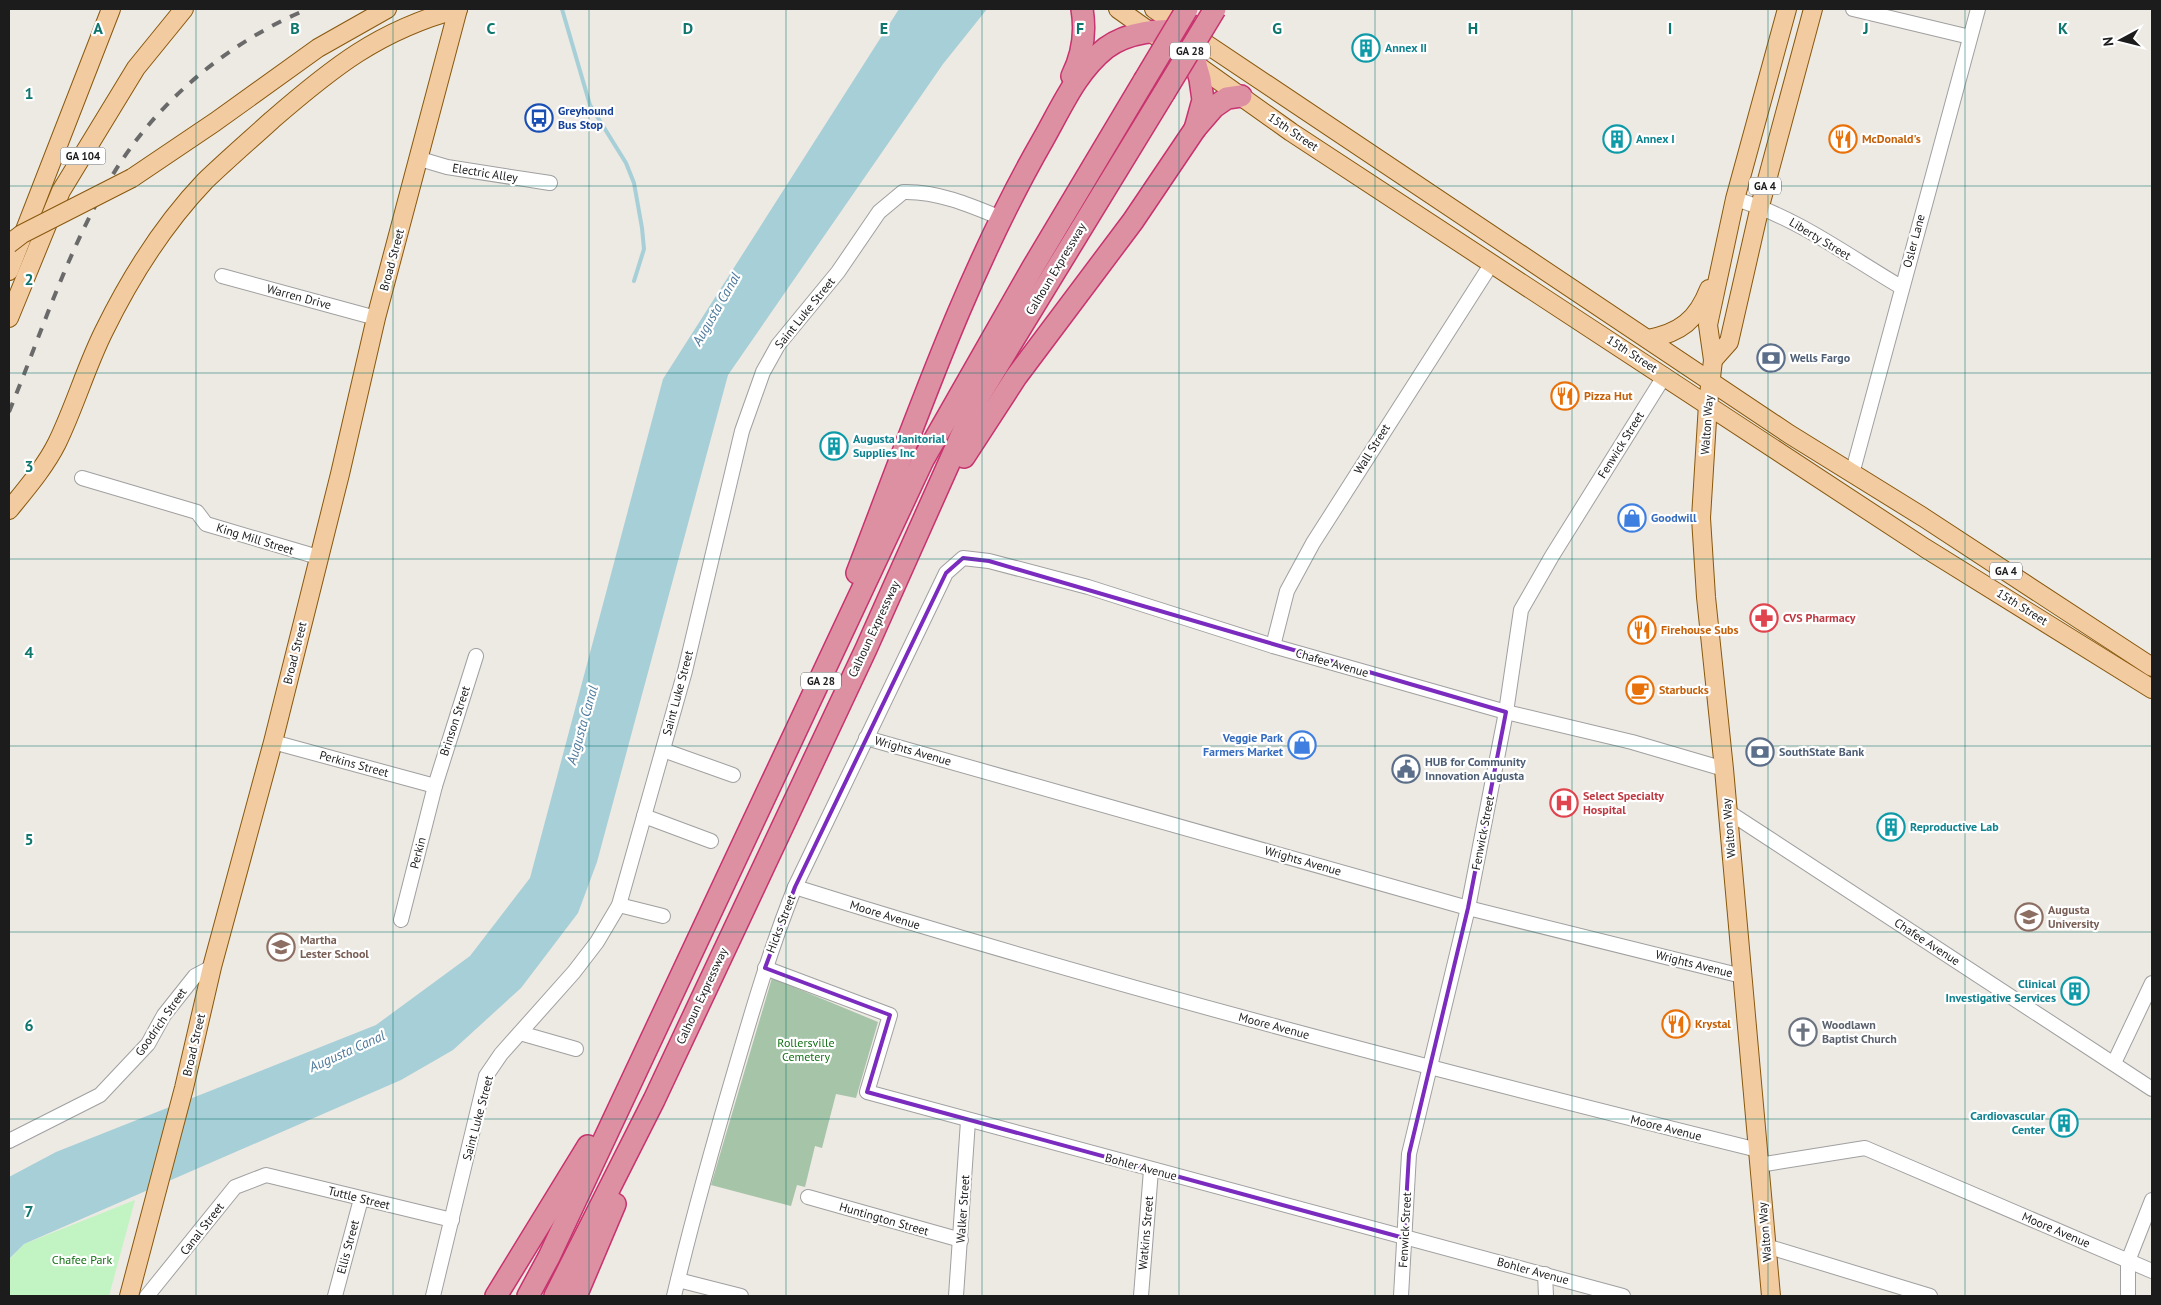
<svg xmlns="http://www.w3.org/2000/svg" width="2161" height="1305" viewBox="0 0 2161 1305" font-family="'PT Sans',sans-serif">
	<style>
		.cemetery { fill: #a6c4a8 }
		.park { fill: #c2f4c3 }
		.water { fill: #a6cfd7 }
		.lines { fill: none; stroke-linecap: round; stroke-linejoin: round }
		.stream { stroke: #a6cfd7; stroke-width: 4 }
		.minor-casing { stroke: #a0a0a0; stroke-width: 16 }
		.major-casing { stroke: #88580c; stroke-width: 20 }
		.highway-casing { stroke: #c8326e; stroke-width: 24 }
		.minor { stroke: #fff; stroke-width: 14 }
		.major { stroke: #f3cba1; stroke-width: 18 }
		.highway { stroke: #de90a3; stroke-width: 21 }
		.rail { stroke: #6a6a6a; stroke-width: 4; stroke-dasharray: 10 10; stroke-linecap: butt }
		.major-bridge-casing { stroke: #88580c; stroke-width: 20; stroke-linecap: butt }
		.highway-bridge-casing { stroke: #c8326e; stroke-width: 24; stroke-linecap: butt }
		.major-bridge { stroke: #f3cba1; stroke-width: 18 }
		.highway-bridge { stroke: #de90a3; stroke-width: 21 }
		.marked { fill: none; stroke: #7b2cbf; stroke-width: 4; stroke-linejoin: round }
		.grid { fill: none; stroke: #0f766e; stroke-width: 1; stroke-opacity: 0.55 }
		.labels { text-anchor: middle; stroke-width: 4.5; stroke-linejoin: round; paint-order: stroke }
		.shield { fill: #fff; stroke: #606060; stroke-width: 1 }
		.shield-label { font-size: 11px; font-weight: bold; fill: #1c1c1c }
		.culture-label { font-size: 12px; font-weight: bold; fill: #0d838f; stroke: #fff; text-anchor: start }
		.transit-label { font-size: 12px; font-weight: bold; fill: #164399; stroke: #fff; text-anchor: start }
		.street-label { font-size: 12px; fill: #1c1c1c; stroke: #fff }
		.food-label { font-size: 12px; font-weight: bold; fill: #c56008; stroke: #fff; text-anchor: start }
		.service-label { font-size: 12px; font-weight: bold; fill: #4e5e75; stroke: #fff; text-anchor: start }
		.shop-label { font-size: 12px; font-weight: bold; fill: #366cbe; stroke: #fff; text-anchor: start }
		.health-label { font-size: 12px; font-weight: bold; fill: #be3a42; stroke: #fff; text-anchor: start }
		.education-label { font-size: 12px; font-weight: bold; fill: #785e54; stroke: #fff; text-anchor: start }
		.worship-label { font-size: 12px; font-weight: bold; fill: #5b616d; stroke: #fff; text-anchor: start }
		.park-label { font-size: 12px; fill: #147016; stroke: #fff }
		.water-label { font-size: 14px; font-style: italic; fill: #4e7a9c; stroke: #fff }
		.grid-label { font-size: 16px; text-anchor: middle; font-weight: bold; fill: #0f766e; stroke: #fff; stroke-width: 4.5; stroke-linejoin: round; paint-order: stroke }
	</style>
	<rect width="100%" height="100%" fill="#ede9e3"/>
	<polygon class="cemetery" points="772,978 878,1022 856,1098 836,1094 822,1148 815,1146 805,1187 797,1185 791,1206 711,1185"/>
	<polygon class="park" points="135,1200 109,1296 9,1296 9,1260 24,1244"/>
	<polygon class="water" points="899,9 987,9 943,64 728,375 597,862 578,913 521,988 453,1050 401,1080 24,1244 9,1259 9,1177 56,1152 376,1025 470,956 530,878 663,379"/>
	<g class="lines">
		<polyline class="stream" points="562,9 590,105 626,163 634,183 642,228 644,249 634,281"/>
		<g class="minor-casing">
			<g id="minor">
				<polyline points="1853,9 1970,37"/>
				<polyline points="420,159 447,167 550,183"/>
				<path d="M 1735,199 C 1795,216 1848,256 1901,287"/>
				<polyline points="222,276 376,318"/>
				<polyline points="1852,474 1978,9"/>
				<polyline points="82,478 197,512 206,524 318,557"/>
				<polyline points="1273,646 1287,591 1313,543 1492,263"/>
				<polyline points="866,738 1468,908 1742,976"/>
				<polyline points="273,742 435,786"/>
				<polyline points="663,750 733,775"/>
				<polyline points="1727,811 2152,1089"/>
				<polyline points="644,816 711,841"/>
				<path d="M 795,887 C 1113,987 1435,1070 1758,1150"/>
				<polyline points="619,905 663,916"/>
				<polyline points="401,920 435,786 476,656"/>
				<polyline points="765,968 890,1015 867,1092 1623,1296"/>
				<polyline points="520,1033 576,1049"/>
				<polyline points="2114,1063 2152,983"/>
				<polyline points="9,1141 100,1095 148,1044 164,1015 195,976 212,967"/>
				<polyline points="1759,1165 1865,1148 2152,1271"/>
				<polyline points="808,1197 961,1240"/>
				<polyline points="1766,1246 1930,1296"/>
				<polyline points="1545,1274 1546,1296"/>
				<polyline points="678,1280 741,1296"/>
				<polyline points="147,1296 235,1187 266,1175 452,1220"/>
				<polyline points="335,1296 361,1199"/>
				<path d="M 433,1296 L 486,1076 L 501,1054 L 574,972 L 597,942 L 619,905 L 685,671 L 742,431 L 763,372 L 778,345 L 838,272 L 879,212 L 903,192 C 937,191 970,205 1001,218"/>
				<path d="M 674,1296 C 692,1220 713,1145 735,1070 C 753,1008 771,947 795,887 L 946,573 L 963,558 L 989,561 L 1088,587 L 1273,646 L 1506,712 L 1632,742 L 1724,769"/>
				<polyline points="956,1296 968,1121"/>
				<polyline points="1141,1296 1151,1170"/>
				<polyline points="1401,1296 1409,1154 1468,908 1506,712 1521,610 1552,556 1665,375"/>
				<polyline points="2128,1296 2128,1261 2152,1200"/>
			</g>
		</g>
		<g class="major-casing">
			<g id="major">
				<polyline points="1118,9 1291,132 1925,548 2152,689"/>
				<polyline points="1154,9 1789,434 1923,517 2152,667"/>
				<polyline points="132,178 215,122 318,48 387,9"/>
				<polyline points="9,271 111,9"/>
				<polyline points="9,318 61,191 136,68 184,9"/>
				<path d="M 1648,339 C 1680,333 1697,320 1709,289"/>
				<polyline points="1713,360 1729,342 1760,206 1813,9"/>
				<path d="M 9,510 C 26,489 45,467 57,443 C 75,406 86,367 104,331 C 130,278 164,224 205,181 C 227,160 250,140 272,120 C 332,68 379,30 458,9"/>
				<polyline points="129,1296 184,1088 212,967 273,742 340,474 376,318 458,9"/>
				<polyline points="1771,1296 1724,769 1706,597 1701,518 1708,404 1713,360 1708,325 1735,199 1787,9"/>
			</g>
		</g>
		<g class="highway-casing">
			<g id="highway">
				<path d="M 1072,76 C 1083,54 1086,33 1082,9"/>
				<polyline points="964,457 1016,377 1133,221 1195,129 1214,107 1227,98 1241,96"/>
				<path d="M 857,573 C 914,426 965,275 1044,138 C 1062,106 1077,71 1106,48 C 1129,31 1159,30 1186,30 L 1200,79 L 1203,100 L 1195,129"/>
				<polyline points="496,1296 588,1146"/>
				<polyline points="528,1296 549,1257 923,460 1033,267 1144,81"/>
				<polyline points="555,1296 654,1100 866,649 979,396 1164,93"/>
				<polyline points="576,1296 615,1204"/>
			</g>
		</g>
		<use href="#minor" class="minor"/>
		<use href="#major" class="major"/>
		<use href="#highway" class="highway"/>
		<path class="rail" d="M 9,412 C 41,334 68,249 112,176 C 156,102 228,42 308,9"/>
		<g class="major-bridge-casing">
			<polyline id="major-bridge" points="9,244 22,234 132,178"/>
		</g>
		<g class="highway-bridge-casing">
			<g id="highway-bridge">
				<polyline points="1144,81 1187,9"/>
				<polyline points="1164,93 1215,9"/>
			</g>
		</g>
		<use href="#major-bridge" class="major-bridge"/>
		<use href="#highway-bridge" class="highway-bridge"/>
	</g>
	<path class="marked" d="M 963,558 L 989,561 L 1506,712 L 1468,908 L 1409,1154 L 1404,1238 L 867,1092 L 890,1015 L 765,968 L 795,887 L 946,573 Z"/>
	<path class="grid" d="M 196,9 L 196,1296M 393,9 L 393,1296M 589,9 L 589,1296M 786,9 L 786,1296M 982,9 L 982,1296M 1179,9 L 1179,1296M 1375,9 L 1375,1296M 1572,9 L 1572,1296M 1768,9 L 1768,1296M 1965,9 L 1965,1296M 9,186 L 2152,186M 9,373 L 2152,373M 9,559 L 2152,559M 9,746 L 2152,746M 9,932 L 2152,932M 9,1119 L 2152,1119"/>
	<defs>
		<g id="building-ring" transform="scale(1.4375)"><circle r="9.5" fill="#fff" stroke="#0f9aa8" stroke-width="1.5"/><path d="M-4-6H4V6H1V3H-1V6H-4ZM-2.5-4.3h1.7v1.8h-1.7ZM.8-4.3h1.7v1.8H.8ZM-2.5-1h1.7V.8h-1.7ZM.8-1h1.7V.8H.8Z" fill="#0f9aa8"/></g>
		<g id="bus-ring" transform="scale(1.4375)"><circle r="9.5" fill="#fff" stroke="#1a4fb4" stroke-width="1.5"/><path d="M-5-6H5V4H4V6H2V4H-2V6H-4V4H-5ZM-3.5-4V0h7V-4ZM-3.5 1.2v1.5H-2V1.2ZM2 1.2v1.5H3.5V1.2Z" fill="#1a4fb4"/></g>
		<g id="restaurant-ring" transform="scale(1.4375)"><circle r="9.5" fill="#fff" stroke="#e8710a" stroke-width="1.5"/><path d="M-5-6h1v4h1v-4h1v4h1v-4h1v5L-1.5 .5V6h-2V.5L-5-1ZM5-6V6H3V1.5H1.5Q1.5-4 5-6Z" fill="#e8710a"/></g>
		<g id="bank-ring" transform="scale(1.4375)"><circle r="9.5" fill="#fff" stroke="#5c6f8a" stroke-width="1.5"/><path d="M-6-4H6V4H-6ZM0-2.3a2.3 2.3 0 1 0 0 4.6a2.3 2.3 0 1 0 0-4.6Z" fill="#5c6f8a"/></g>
		<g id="shop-ring" transform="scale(1.4375)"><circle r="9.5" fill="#fff" stroke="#3f7fe0" stroke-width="1.5"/><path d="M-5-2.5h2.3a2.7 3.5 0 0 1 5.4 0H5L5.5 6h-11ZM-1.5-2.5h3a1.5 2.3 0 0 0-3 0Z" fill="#3f7fe0"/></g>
		<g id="pharmacy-ring" transform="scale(1.4375)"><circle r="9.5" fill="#fff" stroke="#e0444e" stroke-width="1.5"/><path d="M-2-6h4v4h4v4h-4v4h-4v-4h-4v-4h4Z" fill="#e0444e"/></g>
		<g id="cafe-ring" transform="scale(1.4375)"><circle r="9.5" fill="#fff" stroke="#e8710a" stroke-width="1.5"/><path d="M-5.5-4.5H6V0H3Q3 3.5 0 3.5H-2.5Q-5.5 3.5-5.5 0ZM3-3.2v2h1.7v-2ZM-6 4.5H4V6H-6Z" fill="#e8710a"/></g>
		<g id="civic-ring" transform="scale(1.4375)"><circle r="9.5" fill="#fff" stroke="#5c6f8a" stroke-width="1.5"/><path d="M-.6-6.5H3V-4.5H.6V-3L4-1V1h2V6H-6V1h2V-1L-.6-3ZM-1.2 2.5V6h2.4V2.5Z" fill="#5c6f8a"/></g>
		<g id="hospital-ring" transform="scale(1.4375)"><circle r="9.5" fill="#fff" stroke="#e0444e" stroke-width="1.5"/><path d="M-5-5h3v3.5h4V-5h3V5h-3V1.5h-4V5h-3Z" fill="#e0444e"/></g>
		<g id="university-ring" transform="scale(1.4375)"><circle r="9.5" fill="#fff" stroke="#8d6e63" stroke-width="1.5"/><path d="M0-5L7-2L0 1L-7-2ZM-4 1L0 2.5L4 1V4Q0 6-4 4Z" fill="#8d6e63"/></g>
		<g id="school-ring" transform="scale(1.4375)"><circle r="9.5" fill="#fff" stroke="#8d6e63" stroke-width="1.5"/><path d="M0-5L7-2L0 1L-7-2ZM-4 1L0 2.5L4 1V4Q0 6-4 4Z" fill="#8d6e63"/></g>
		<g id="church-ring" transform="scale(1.4375)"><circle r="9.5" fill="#fff" stroke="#6b7280" stroke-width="1.5"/><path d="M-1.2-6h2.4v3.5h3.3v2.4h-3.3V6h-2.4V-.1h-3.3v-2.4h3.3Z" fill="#6b7280"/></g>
	</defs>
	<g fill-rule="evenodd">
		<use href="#building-ring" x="1366" y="48"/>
		<use href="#bus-ring" x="539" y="118"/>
		<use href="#building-ring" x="1617" y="139"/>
		<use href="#restaurant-ring" x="1843" y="139"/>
		<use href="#bank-ring" x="1771" y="358"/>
		<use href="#restaurant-ring" x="1565" y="396"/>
		<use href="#building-ring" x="834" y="446"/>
		<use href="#shop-ring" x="1632" y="518"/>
		<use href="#pharmacy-ring" x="1764" y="618"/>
		<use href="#restaurant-ring" x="1642" y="630"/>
		<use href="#cafe-ring" x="1640" y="690"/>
		<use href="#shop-ring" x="1302" y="745"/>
		<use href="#bank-ring" x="1760" y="752"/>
		<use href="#civic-ring" x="1406" y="769"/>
		<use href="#hospital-ring" x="1564" y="803"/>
		<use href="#building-ring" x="1891" y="827"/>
		<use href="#university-ring" x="2029" y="917"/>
		<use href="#school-ring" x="281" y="947"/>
		<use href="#building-ring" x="2075" y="991"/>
		<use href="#restaurant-ring" x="1676" y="1024"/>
		<use href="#church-ring" x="1803" y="1032"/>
		<use href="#building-ring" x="2064" y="1123"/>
	</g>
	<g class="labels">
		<g class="shield">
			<rect x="1170" y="42.5" width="40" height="17" rx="4"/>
			<rect x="60.5" y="147.5" width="45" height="17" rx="4"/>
			<rect x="1749" y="177.5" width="32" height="17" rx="4"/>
			<rect x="1990" y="562.5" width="32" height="17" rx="4"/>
			<rect x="801" y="672.5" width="40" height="17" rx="4"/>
		</g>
		<g class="shield-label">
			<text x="1190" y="55">GA 28</text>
			<text x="83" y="160">GA 104</text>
			<text x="1765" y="190">GA 4</text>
			<text x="2006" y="575">GA 4</text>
			<text x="821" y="685">GA 28</text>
		</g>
		<g class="culture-label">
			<text x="1385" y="52">Annex II</text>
			<text x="1636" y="143">Annex I</text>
			<text x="853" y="443">Augusta Janitorial<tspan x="853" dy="14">Supplies Inc</tspan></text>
			<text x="1910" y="831">Reproductive Lab</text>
			<text x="2056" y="988" text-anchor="end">Clinical<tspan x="2056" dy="14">Investigative Services</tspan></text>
			<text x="2045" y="1120" text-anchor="end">Cardiovascular<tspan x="2045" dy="14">Center</tspan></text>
		</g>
		<g class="transit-label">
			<text x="558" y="115">Greyhound<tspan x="558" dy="14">Bus Stop</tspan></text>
		</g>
		<g class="street-label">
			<text transform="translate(1293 132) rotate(34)" y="4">15th Street</text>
			<text transform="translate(485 173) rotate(9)" y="4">Electric Alley</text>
			<text transform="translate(1820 239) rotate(31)" y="4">Liberty Street</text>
			<text transform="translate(1914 241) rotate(-75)" y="4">Osler Lane</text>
			<text transform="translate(392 260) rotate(-75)" y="4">Broad Street</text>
			<text transform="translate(1056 269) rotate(-59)" y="4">Calhoun Expressway</text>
			<text transform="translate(299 297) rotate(15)" y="4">Warren Drive</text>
			<text transform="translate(805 313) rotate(-51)" y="4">Saint Luke Street</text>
			<text transform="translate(1632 354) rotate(33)" y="4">15th Street</text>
			<text transform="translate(1707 425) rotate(-86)" y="4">Walton Way</text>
			<text transform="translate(1621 445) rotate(-58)" y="4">Fenwick Street</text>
			<text transform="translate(1372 449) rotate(-58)" y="4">Wall Street</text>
			<text transform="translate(255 539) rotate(17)" y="4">King Mill Street</text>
			<text transform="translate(2022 607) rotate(32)" y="4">15th Street</text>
			<text transform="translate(874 629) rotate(-65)" y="4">Calhoun Expressway</text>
			<text transform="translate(295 653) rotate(-76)" y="4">Broad Street</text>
			<text transform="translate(1332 663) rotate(16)" y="4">Chafee Avenue</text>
			<text transform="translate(678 693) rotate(-75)" y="4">Saint Luke Street</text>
			<text transform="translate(455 721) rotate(-72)" y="4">Brinson Street</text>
			<text transform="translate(913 751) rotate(16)" y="4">Wrights Avenue</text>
			<text transform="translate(354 764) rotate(15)" y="4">Perkins Street</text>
			<text transform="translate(1729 828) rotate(-95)" y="4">Walton Way</text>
			<text transform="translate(1483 833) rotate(-79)" y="4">Fenwick Street</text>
			<text transform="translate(418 853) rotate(-76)" y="4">Perkin</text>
			<text transform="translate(1303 861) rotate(16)" y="4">Wrights Avenue</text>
			<text transform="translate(885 915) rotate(17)" y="4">Moore Avenue</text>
			<text transform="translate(781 924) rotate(-69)" y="4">Hicks Street</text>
			<text transform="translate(1927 942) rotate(33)" y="4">Chafee Avenue</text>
			<text transform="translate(1694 964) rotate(14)" y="4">Wrights Avenue</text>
			<text transform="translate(702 996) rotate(-65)" y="4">Calhoun Expressway</text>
			<text transform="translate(161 1022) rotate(-55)" y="4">Goodrich Street</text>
			<text transform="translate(1274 1026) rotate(15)" y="4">Moore Avenue</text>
			<text transform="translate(194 1045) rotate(-77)" y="4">Broad Street</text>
			<text transform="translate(478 1118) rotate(-75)" y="4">Saint Luke Street</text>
			<text transform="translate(1666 1128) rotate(14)" y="4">Moore Avenue</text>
			<text transform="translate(1141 1167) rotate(15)" y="4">Bohler Avenue</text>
			<text transform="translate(359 1198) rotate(14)" y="4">Tuttle Street</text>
			<text transform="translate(963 1209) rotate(-86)" y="4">Walker Street</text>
			<text transform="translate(884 1219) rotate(16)" y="4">Huntington Street</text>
			<text transform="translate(202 1229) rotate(-52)" y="4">Canal Street</text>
			<text transform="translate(1405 1230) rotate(-87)" y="4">Fenwick Street</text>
			<text transform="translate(2056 1230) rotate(23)" y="4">Moore Avenue</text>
			<text transform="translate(1765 1232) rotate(-95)" y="4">Walton Way</text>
			<text transform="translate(1146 1233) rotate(-85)" y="4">Watkins Street</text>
			<text transform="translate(348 1247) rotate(-75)" y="4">Ellis Street</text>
			<text transform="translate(1533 1271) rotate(15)" y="4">Bohler Avenue</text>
		</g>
		<g class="food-label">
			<text x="1862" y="143">McDonald's</text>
			<text x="1584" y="400">Pizza Hut</text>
			<text x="1661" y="634">Firehouse Subs</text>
			<text x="1659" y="694">Starbucks</text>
			<text x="1695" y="1028">Krystal</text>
		</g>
		<g class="service-label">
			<text x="1790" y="362">Wells Fargo</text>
			<text x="1779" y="756">SouthState Bank</text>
			<text x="1425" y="766">HUB for Community<tspan x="1425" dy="14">Innovation Augusta</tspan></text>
		</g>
		<g class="shop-label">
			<text x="1651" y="522">Goodwill</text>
			<text x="1283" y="742" text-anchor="end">Veggie Park<tspan x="1283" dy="14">Farmers Market</tspan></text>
		</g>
		<g class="health-label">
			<text x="1783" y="622">CVS Pharmacy</text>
			<text x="1583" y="800">Select Specialty<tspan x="1583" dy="14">Hospital</tspan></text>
		</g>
		<g class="education-label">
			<text x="2048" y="914">Augusta<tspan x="2048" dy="14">University</tspan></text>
			<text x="300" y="944">Martha<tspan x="300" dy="14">Lester School</tspan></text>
		</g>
		<g class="worship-label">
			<text x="1822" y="1029">Woodlawn<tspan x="1822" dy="14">Baptist Church</tspan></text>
		</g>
		<g class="park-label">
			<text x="806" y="1047">Rollersville<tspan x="806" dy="14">Cemetery</tspan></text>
			<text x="82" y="1264">Chafee Park</text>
		</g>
		<g class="water-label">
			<text transform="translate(716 309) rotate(-60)" y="5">Augusta Canal</text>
			<text transform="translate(582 725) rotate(-74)" y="5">Augusta Canal</text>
			<text transform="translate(347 1051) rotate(-24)" y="5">Augusta Canal</text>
		</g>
	</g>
	<g class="grid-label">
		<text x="98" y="34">A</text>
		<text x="295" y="34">B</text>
		<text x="491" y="34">C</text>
		<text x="688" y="34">D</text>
		<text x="884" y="34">E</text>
		<text x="1080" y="34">F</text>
		<text x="1277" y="34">G</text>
		<text x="1473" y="34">H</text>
		<text x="1670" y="34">I</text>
		<text x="1866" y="34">J</text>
		<text x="2063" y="34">K</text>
		<text x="29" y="99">1</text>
		<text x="29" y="285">2</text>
		<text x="29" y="472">3</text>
		<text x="29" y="658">4</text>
		<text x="29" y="845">5</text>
		<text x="29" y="1031">6</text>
		<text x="29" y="1217">7</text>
	</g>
	<rect width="2161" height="1305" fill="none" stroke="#1c1c1c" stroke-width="20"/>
	<g transform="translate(2121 40) rotate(263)" stroke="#ffffff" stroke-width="4" paint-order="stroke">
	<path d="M0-4L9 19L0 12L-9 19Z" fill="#1c1c1c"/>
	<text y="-8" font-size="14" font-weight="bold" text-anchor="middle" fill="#1c1c1c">N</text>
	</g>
</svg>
